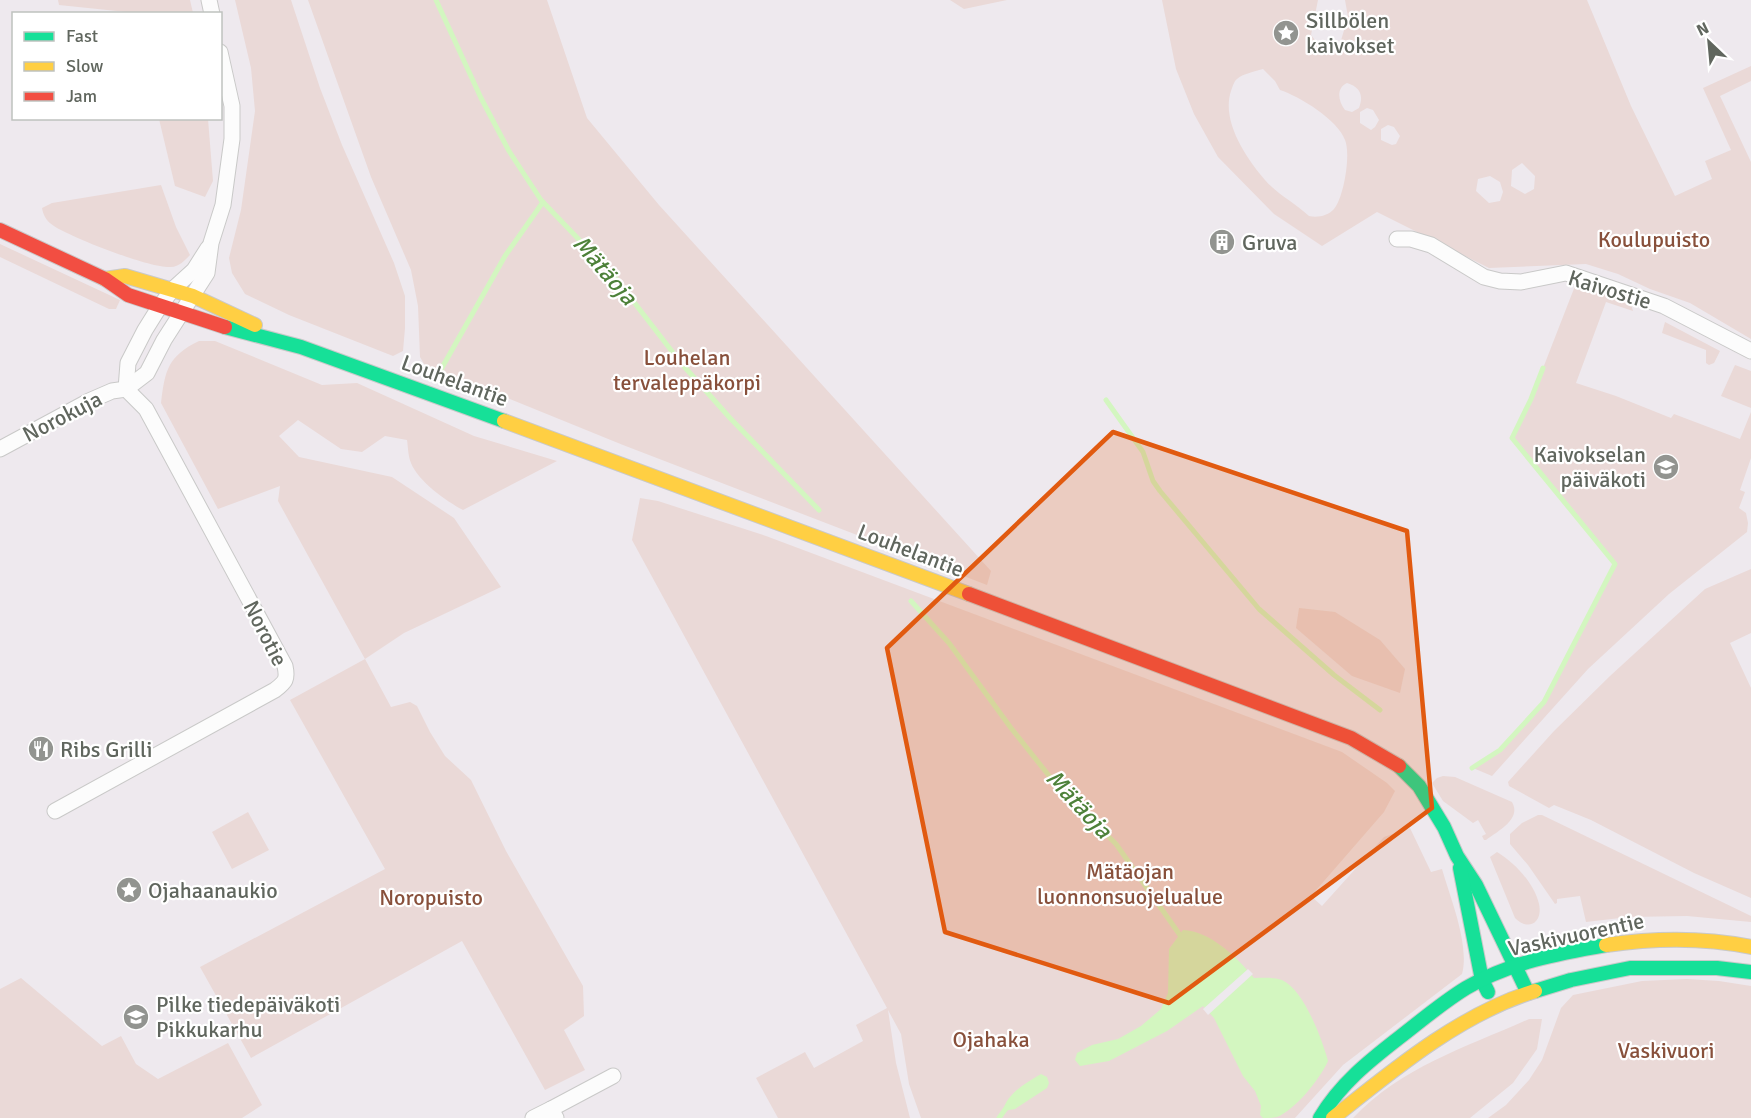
<svg xmlns="http://www.w3.org/2000/svg" width="1751" height="1118" viewBox="0 0 1751 1118" font-family="Signika,sans-serif">
	<style>
		.green { fill: #ead9d7; fill-rule: evenodd }
		.water { fill: #d3f6c0 }
		.pier { fill: #eee9ee }
		.lines { fill: none; stroke-linecap: round; stroke-linejoin: round }
		.stream { stroke: #d3f6c0; stroke-width: 5 }
		.street-casing { stroke: #c9c9c8; stroke-width: 17 }
		.fast-casing { stroke: #c9c9c9; stroke-width: 16 }
		.slow-casing { stroke: #c9c9c9; stroke-width: 16 }
		.jam-casing { stroke: #c9c9c9; stroke-width: 16 }
		.street { stroke: #fcfcfc; stroke-width: 15 }
		.fast { stroke: #16e098; stroke-width: 14 }
		.slow { stroke: #ffcf43; stroke-width: 14 }
		.jam { stroke: #f24e42; stroke-width: 14 }
		.marked { fill: #e15a10; fill-opacity: 0.2; stroke: #e15a10; stroke-width: 4.5; stroke-linejoin: round }
		.labels { text-anchor: middle; stroke-width: 4.5; stroke-linejoin: round; paint-order: stroke }
		.poi-label { font-size: 22px; fill: #60665e; stroke: #fff; text-anchor: start }
		.park-label { font-size: 22px; fill: #88503b; stroke: #fff }
		.street-label { font-size: 22px; fill: #60665e; stroke: #fff }
		.water-label { font-size: 24px; font-style: italic; fill: #4d8139; stroke: #fff }
	</style>
	<rect width="100%" height="100%" fill="#eee9ee"/>
	<g class="green">
		<polygon points="58,0 190,0 193,13 136,13 59,5"/>
		<polygon points="235,0 291,0 320,88 342,145 394,263 405,296 405,328 403,351 393,356 289,315 245,294 232,273 229,258 241,210 255,111 251,68"/>
		<polygon points="308,0 547,0 587,118 659,205 991,571 987,585 623,445 424,364 420,357 418,306 411,270 371,177"/>
		<polygon points="950,0 1007,0 964,9"/>
		<path d="M 1162,0 L 1318,0 L 1311,35 L 1322,49 L 1329,52 L 1339,47 L 1348,17 L 1345,0 L 1587,0 L 1631,106 L 1675,196 L 1712,179 L 1705,161 L 1731,150 L 1703,88 L 1751,66 L 1751,81 L 1720,96 L 1751,162 L 1751,339 L 1690,303 L 1650,289 L 1618,274 L 1586,264 L 1489,268 L 1377,212 L 1322,246 L 1274,214 L 1218,157 L 1194,114 L 1176,69 ZM 1263,69 L 1275,81 L 1280,90 C 1299,96 1338,120 1345,140 C 1351,154 1344,197 1334,209 C 1328,216 1317,218 1309,216 C 1295,203 1277,194 1265,180 C 1246,158 1221,121 1231,91 C 1232,88 1234,81 1237,79 C 1242,74 1256,71 1263,69 ZM 1347,83 C 1360,87 1364,95 1359,108 L 1352,112 L 1345,110 C 1338,101 1336,88 1347,83 ZM 1367,108 L 1373,110 L 1379,120 L 1375,127 L 1371,130 L 1360,123 L 1360,112 ZM 1388,125 L 1394,127 L 1400,136 L 1396,144 L 1392,145 L 1381,140 L 1381,129 ZM 1522,163 L 1535,176 L 1534,189 L 1525,194 L 1511,186 L 1512,170 ZM 1490,176 L 1500,182 L 1503,192 L 1500,201 L 1489,203 L 1476,191 L 1478,179 Z"/>
		<polygon points="159,119 208,119 213,181 205,197 175,186"/>
		<path d="M 161,185 L 176,227 L 190,255 C 185,260 179,267 171,267 C 152,269 72,238 54,226 C 47,222 43,215 42,208 L 52,203 Z"/>
		<polygon points="0,244 120,300 116,309 109,309 0,257"/>
		<polygon points="1569,280 1630,301 1633,311 1606,302 1576,383 1616,396 1671,418 1674,414 1740,439 1751,412 1751,458 1740,490 1745,492 1739,508 1746,513 1748,523 1747,532 1669,594 1588,669 1492,776 1473,768 1500,750 1544,702 1615,564 1512,438 1531,399 1575,286"/>
		<polygon points="1665,322 1720,351 1714,363 1709,365 1706,363 1706,350 1662,333"/>
		<path d="M 199,341 L 215,341 L 322,385 L 357,383 L 474,436 L 557,461 L 463,510 C 446,501 418,481 411,463 C 408,456 408,446 407,440 L 385,436 L 362,452 L 341,449 L 298,420 L 279,436 L 299,457 L 392,477 L 454,518 L 501,587 L 404,633 L 365,659 L 391,707 L 410,702 L 417,706 L 430,732 L 445,756 L 471,780 L 506,851 L 583,986 L 584,1016 L 564,1030 L 585,1070 L 545,1090 L 462,941 L 251,1058 L 200,967 L 385,869 L 290,700 L 365,659 L 278,501 L 280,486 L 218,509 L 161,403 C 165,370 168,356 199,341 Z"/>
		<polygon points="1735,365 1751,371 1751,408 1721,396"/>
		<path d="M 640,498 L 658,501 L 766,536 L 1342,752 L 1387,783 L 1395,791 L 1384,812 L 1311,896 L 1322,906 L 1384,837 L 1410,828 L 1431,872 L 1442,869 C 1450,897 1470,945 1462,974 L 1343,1065 L 1295,1118 L 921,1118 L 909,1084 L 901,1034 L 888,1010 L 896,1063 L 910,1118 L 778,1118 L 756,1078 L 805,1052 L 814,1068 L 863,1041 L 856,1025 L 887,1008 L 632,540 Z"/>
		<polygon points="1751,569 1751,633 1730,643 1751,688 1751,898 1694,873 1591,820 1554,805 1549,808 1509,786 1508,782 1554,731 1610,676 1705,589"/>
		<polygon points="1299,608 1335,612 1380,640 1405,669 1400,693 1352,676 1296,628"/>
		<path d="M 1443,776 L 1455,777 L 1512,802 C 1522,819 1498,831 1486,840 L 1484,840 L 1482,836 L 1486,834 L 1478,820 L 1473,823 L 1443,801 L 1432,783 L 1437,778 Z"/>
		<polygon points="248,812 269,850 232,869 212,832"/>
		<polygon points="1538,815 1542,815 1749,915 1751,916 1751,922 1687,916 1629,917 1586,922 1580,896 1557,899 1557,903 1555,904 1528,865 1510,844 1510,834 1522,823"/>
		<path d="M 1497,852 C 1515,863 1534,883 1539,904 C 1543,922 1529,932 1515,918 L 1490,857 Z"/>
		<polygon points="21,978 102,1046 121,1036 136,1064 158,1079 228,1043 262,1105 242,1118 0,1118 0,989"/>
		<polygon points="1687,979 1719,981 1751,986 1751,1118 1488,1118 1506,1105 1529,1080 1542,1060 1561,1008 1573,995 1642,981"/>
		<path d="M 1529,1019 L 1542,1019 L 1537,1049 L 1513,1083 L 1470,1118 L 1353,1118 C 1403,1066 1465,1048 1529,1019 Z"/>
	</g>
	<g class="water">
		<path d="M 1183,930 C 1210,931 1237,957 1254,978 C 1263,978 1273,977 1282,980 C 1304,990 1322,1039 1328,1061 C 1320,1079 1295,1110 1277,1117 C 1273,1118 1268,1118 1263,1118 L 1260,1115 L 1261,1106 L 1255,1091 L 1243,1076 L 1214,1018 L 1203,1006 L 1167,1031 L 1109,1061 L 1080,1066 L 1075,1060 L 1077,1053 L 1092,1045 L 1118,1039 L 1141,1026 L 1161,1009 L 1168,993 L 1169,949 Z"/>
		<path d="M 1041,1074 L 1047,1077 L 1049,1083 L 1047,1088 L 1015,1109 L 1003,1111 C 1007,1093 1026,1083 1041,1074 Z"/>
	</g>
	<polygon class="pier" points="1248,969 1253,974 1208,1015 1203,1009"/>
	<g class="lines">
		<g class="stream">
			<polyline points="436,0 481,98 509,151 541,200 613,275 681,363 730,418 819,510"/>
			<polyline points="439,373 505,256 543,202"/>
			<polyline points="1106,400 1143,452 1153,481 1160,491 1259,609 1334,675 1380,710"/>
			<polyline points="911,601 949,643 1011,728 1058,787 1116,844 1182,938"/>
			<polyline points="1472,768 1500,750 1544,702 1615,564 1512,438 1531,399 1543,368"/>
			<polyline points="999,1118 1007,1107"/>
		</g>
		<g class="street-casing">
			<g id="street">
				<polyline points="209,0 212,14"/>
				<polyline points="1397,239 1411,239 1431,245 1484,277 1500,281 1521,282 1566,273 1664,306 1751,351"/>
				<polyline points="126,389 128,363 145,330 160,306 172,290 194,270 208,248"/>
				<polyline points="0,449 89,401 112,391 126,389 147,373 164,340 207,273 211,243 223,205 232,139 232,106 220,52"/>
				<path d="M 55,811 L 275,690 C 285,682 288,680 285,666 L 146,409 L 126,389"/>
				<polyline points="551,1109 613,1076"/>
				<polyline points="533,1118 551,1109 556,1118"/>
			</g>
		</g>
		<g class="fast-casing">
			<g id="fast">
				<polyline points="225,327 301,347 504,421"/>
				<polyline points="1399,766 1419,786 1444,827 1457,856 1476,885 1528,993"/>
				<polyline points="1460,868 1482,980 1488,992"/>
				<polyline points="1535,991 1571,980 1630,968 1717,968 1751,972"/>
				<path d="M 1320,1118 C 1340,1084 1369,1061 1400,1037 C 1422,1020 1443,1002 1466,988 C 1508,963 1559,953 1606,945"/>
			</g>
		</g>
		<g class="slow-casing">
			<g id="slow">
				<polyline points="105,279 125,276 193,296 255,325"/>
				<polyline points="504,421 969,594"/>
				<path d="M 1606,945 C 1655,938 1702,937 1751,947"/>
				<path d="M 1333,1118 C 1393,1070 1460,1014 1535,991"/>
			</g>
		</g>
		<g class="jam-casing">
			<g id="jam">
				<polyline points="0,230 105,279 128,295 225,327"/>
				<polyline points="969,594 1351,738 1399,766"/>
			</g>
		</g>
		<use href="#street" class="street"/>
		<use href="#fast" class="fast"/>
		<use href="#slow" class="slow"/>
		<use href="#jam" class="jam"/>
	</g>
	<path class="marked" d="M 1113,432 L 1407,531 L 1432,808 L 1169,1003 L 945,932 L 887,648 Z"/>
	<defs>
		<g id="sight-disc" transform="scale(1.35)"><circle r="9.5" fill="#929490" stroke="#fff"/><path d="M0-6L1.8-2.2L6-1.7L2.9 1.2L3.7 5.4L0 3.3L-3.7 5.4L-2.9 1.2L-6-1.7L-1.8-2.2Z" fill="#fff"/></g>
		<g id="building-disc" transform="scale(1.35)"><circle r="9.5" fill="#929490" stroke="#fff"/><path d="M-4-6H4V6H1V3H-1V6H-4ZM-2.5-4.3h1.7v1.8h-1.7ZM.8-4.3h1.7v1.8H.8ZM-2.5-1h1.7V.8h-1.7ZM.8-1h1.7V.8H.8Z" fill="#fff"/></g>
		<g id="school-disc" transform="scale(1.35)"><circle r="9.5" fill="#929490" stroke="#fff"/><path d="M0-5L7-2L0 1L-7-2ZM-4 1L0 2.5L4 1V4Q0 6-4 4Z" fill="#fff"/></g>
		<g id="restaurant-disc" transform="scale(1.35)"><circle r="9.5" fill="#929490" stroke="#fff"/><path d="M-5-6h1v4h1v-4h1v4h1v-4h1v5L-1.5 .5V6h-2V.5L-5-1ZM5-6V6H3V1.5H1.5Q1.5-4 5-6Z" fill="#fff"/></g>
	</defs>
	<g fill-rule="evenodd">
		<use href="#sight-disc" x="1286" y="33"/>
		<use href="#building-disc" x="1222" y="242"/>
		<use href="#school-disc" x="1666" y="467"/>
		<use href="#restaurant-disc" x="41" y="749"/>
		<use href="#sight-disc" x="129" y="890"/>
		<use href="#school-disc" x="136" y="1017"/>
	</g>
	<g class="labels">
		<g class="poi-label">
			<text x="1306" y="28">Sillbölen<tspan x="1306" dy="25">kaivokset</tspan></text>
			<text x="1242" y="250">Gruva</text>
			<text x="1646" y="462" text-anchor="end">Kaivokselan<tspan x="1646" dy="25">päiväkoti</tspan></text>
			<text x="60" y="757">Ribs Grilli</text>
			<text x="148" y="898">Ojahaanaukio</text>
			<text x="156" y="1012">Pilke tiedepäiväkoti<tspan x="156" dy="25">Pikkukarhu</tspan></text>
		</g>
		<g class="park-label">
			<text x="1654" y="247">Koulupuisto</text>
			<text x="687" y="365">Louhelan<tspan x="687" dy="25">tervaleppäkorpi</tspan></text>
			<text x="1130" y="879">Mätäojan<tspan x="1130" dy="25">luonnonsuojelualue</tspan></text>
			<text x="431" y="905">Noropuisto</text>
			<text x="991" y="1047">Ojahaka</text>
			<text x="1666" y="1058">Vaskivuori</text>
		</g>
		<g class="street-label">
			<text transform="translate(1610 289) rotate(17)" y="8">Kaivostie</text>
			<text transform="translate(455 380) rotate(20)" y="8">Louhelantie</text>
			<text transform="translate(62 416) rotate(-27)" y="8">Norokuja</text>
			<text transform="translate(911 550) rotate(21)" y="8">Louhelantie</text>
			<text transform="translate(266 633) rotate(63)" y="8">Norotie</text>
			<text transform="translate(1576 934) rotate(-12)" y="8">Vaskivuorentie</text>
		</g>
		<g class="water-label">
			<text transform="translate(605 270) rotate(49)" y="8">Mätäoja</text>
			<text transform="translate(1079 804) rotate(47)" y="8">Mätäoja</text>
		</g>
	</g>
	<rect x="12" y="12" width="210" height="108" fill="#ffffff" stroke="#bfc2bf" stroke-width="1.5"/>
	<rect x="24" y="32" width="30" height="9" fill="#16e098" stroke="#bfc2bf" stroke-width="1.5"/>
	<text x="66" y="42" font-size="18" fill="#60665e">Fast</text>
	<rect x="24" y="62" width="30" height="9" fill="#ffcf43" stroke="#bfc2bf" stroke-width="1.5"/>
	<text x="66" y="72" font-size="18" fill="#60665e">Slow</text>
	<rect x="24" y="92" width="30" height="9" fill="#f24e42" stroke="#bfc2bf" stroke-width="1.5"/>
	<text x="66" y="102" font-size="18" fill="#60665e">Jam</text>
	<g transform="translate(1709 42) rotate(334)" stroke="#ffffff" stroke-width="4.5" paint-order="stroke">
	<path d="M0-4.5L10 22L0 15L-10 22Z" fill="#60665e"/>
	<text y="-9" font-size="16" font-weight="bold" text-anchor="middle" fill="#60665e">N</text>
	</g>
</svg>
